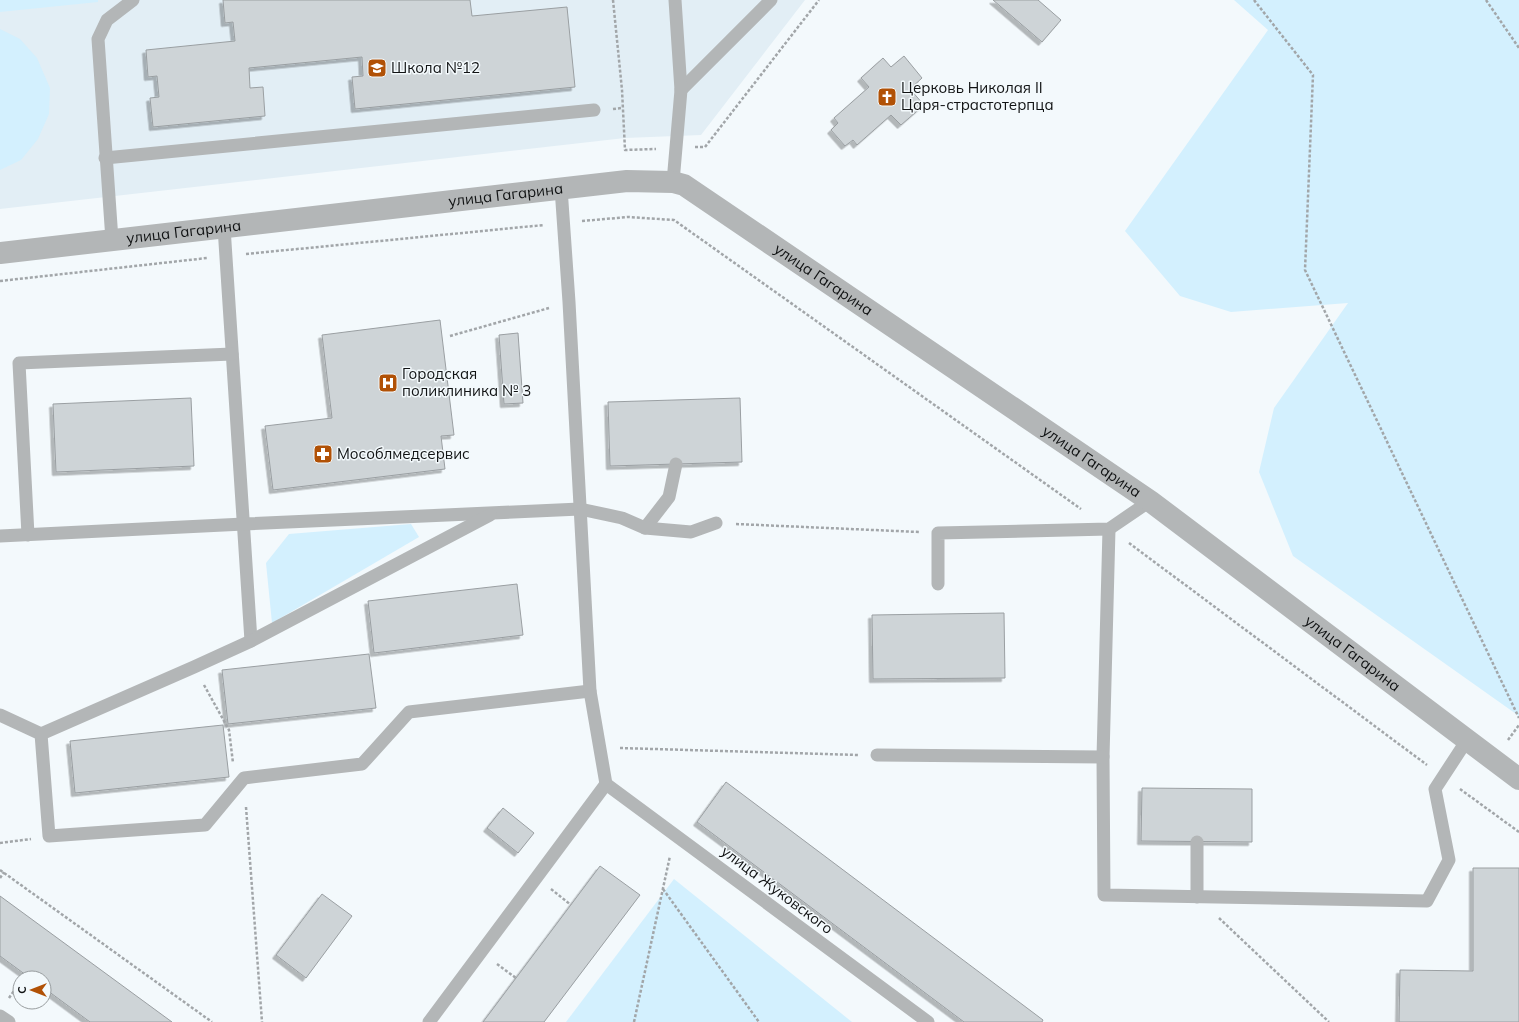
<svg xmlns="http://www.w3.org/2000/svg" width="1519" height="1022" viewBox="0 0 1519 1022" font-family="Mulish,sans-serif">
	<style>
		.built { fill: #e2eef5 }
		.green { fill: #d3f0fe }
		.building { fill: #ced4d7; stroke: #9a9fa2; filter: url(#shadow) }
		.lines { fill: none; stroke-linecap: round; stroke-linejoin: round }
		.path { stroke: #a2a6a9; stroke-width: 2.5; stroke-dasharray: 3 2; stroke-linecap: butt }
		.lane { stroke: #b3b6b7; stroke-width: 13 }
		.street { stroke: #b3b6b7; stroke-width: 22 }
		.labels { text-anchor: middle; stroke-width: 3; stroke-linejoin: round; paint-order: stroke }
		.poi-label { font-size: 15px; fill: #101213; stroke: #f3f9fc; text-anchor: start }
		.street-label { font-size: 15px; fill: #101213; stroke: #f3f9fc }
	</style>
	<defs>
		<filter id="shadow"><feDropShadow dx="-3.5" dy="3.5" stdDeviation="0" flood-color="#0004"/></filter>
	</defs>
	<rect width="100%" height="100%" fill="#f3f9fc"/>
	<polygon class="built" points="0,0 805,0 701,135 625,138 0,209"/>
	<g class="green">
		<polygon points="0,0 98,0 98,2 0,12"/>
		<polygon points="1234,0 1519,0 1519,716 1293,556 1259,472 1274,408 1348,303 1231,312 1180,296 1125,231 1268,30"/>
		<polygon points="0,29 20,39 37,58 50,88 49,114 38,139 21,160 0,170"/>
		<polygon points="411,524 419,537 272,623 266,563 289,534"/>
		<polygon points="674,879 852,1022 566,1022"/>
	</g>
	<g class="building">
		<polygon points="223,0 470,0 472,16 567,7 575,87 355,109 352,77 363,76 362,57 249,68 250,88 263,87 265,116 153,127 150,98 159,97 157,76 148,77 146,50 235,41 233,22 225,23"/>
		<polygon points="993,0 1038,0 1061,20 1042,42"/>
		<polygon points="904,56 922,78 910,89 924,105 901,125 891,115 857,145 853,140 845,146 831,130 838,123 834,118 869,87 861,78 883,58 891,67"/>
		<polygon points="440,320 454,435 441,436 445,469 273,490 265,426 332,418 322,335"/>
		<polygon points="518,333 523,403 504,404 499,335"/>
		<polygon points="191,398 194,466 56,472 53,404"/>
		<polygon points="740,398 742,462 610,466 608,402"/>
		<polygon points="517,584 523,635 374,653 368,601"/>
		<polygon points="1004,613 1005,678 873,679 872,615"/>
		<polygon points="369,654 376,708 228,724 222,670"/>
		<polygon points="223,725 229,777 75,793 70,741"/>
		<polygon points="726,782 1043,1020 1042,1022 964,1022 697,822"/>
		<polygon points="1142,788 1252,789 1252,842 1141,841"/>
		<polygon points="503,808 534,833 518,853 487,828"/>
		<polygon points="600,866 640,895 544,1022 483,1022"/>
		<polygon points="1473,868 1519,868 1519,1022 1399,1022 1400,970 1473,971"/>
		<polygon points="322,894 352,916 306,978 276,955"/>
		<polygon points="0,896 172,1022 90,1022 44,988 44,978 30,978 0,956"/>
	</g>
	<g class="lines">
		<g class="path">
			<polyline points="613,0 622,90 625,150 656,149"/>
			<polyline points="1254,0 1313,75 1305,270 1519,718"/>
			<polyline points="1486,0 1519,48"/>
			<polyline points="613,109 622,108"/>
			<polyline points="695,147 705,147 819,0"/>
			<polyline points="582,221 628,217 674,220 1081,509"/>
			<polyline points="246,254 544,225"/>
			<polyline points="0,281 207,258"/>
			<polyline points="450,336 549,308"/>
			<polyline points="736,524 919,532"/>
			<polyline points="1129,543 1427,765"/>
			<polyline points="204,685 229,730 233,763"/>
			<polyline points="1508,740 1519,725"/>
			<polyline points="620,748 859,755"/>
			<polyline points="1460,789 1519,832"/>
			<polyline points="246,807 262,1022"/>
			<polyline points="0,843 31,839"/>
			<polyline points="0,870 212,1022"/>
			<polyline points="0,878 4,872"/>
			<polyline points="551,889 571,905"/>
			<polyline points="663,889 759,1022"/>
			<polyline points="1219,918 1329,1022"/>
			<polyline points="497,964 516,978"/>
			<polyline points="23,978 25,974"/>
			<polyline points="9,998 20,982"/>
			<polyline points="634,1022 670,856"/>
		</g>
		<g class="lane">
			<polyline points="681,90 771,0"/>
			<polyline points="105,158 594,110"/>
			<polyline points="673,182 681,90 675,0"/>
			<polyline points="224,227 251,641"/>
			<polyline points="112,240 98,39 107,20 133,0"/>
			<polyline points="645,528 669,497 676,464"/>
			<polyline points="1109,529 1103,757 1104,895 1427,901 1449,860 1435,789 1467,740"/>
			<polyline points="28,535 19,363 232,354"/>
			<polyline points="0,536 244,524 580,509 622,518 645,528 691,532 716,523"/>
			<polyline points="938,584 938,533 1109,529 1150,501"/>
			<polyline points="0,715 41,734 49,836 205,825 244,778 362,764 409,712 590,691"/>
			<polyline points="41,734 194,667 251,641 490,515"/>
			<polyline points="877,755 1103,757"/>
			<polyline points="606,784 928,1022"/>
			<polyline points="1197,842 1197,897"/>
			<polyline points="0,1016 9,1022"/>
			<polyline points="429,1022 606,784 590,691 569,302 561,188"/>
		</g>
		<path class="street" id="s1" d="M 0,253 L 627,181 L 673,182 L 684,185 L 1150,501 L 1519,779"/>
	</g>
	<defs>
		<g id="school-square" transform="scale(1)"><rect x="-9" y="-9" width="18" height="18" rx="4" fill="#b15106" stroke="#f3f9fc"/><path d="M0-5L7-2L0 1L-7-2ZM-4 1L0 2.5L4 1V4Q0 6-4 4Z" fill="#fff"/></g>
		<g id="church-square" transform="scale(1)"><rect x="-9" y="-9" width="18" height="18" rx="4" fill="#b15106" stroke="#f3f9fc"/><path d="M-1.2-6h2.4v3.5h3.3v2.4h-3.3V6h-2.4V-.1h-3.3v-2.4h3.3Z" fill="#fff"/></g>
		<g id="hospital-square" transform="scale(1)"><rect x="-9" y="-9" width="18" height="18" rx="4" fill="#b15106" stroke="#f3f9fc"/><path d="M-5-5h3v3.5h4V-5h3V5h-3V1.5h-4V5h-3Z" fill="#fff"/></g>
		<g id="pharmacy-square" transform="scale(1)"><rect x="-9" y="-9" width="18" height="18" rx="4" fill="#b15106" stroke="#f3f9fc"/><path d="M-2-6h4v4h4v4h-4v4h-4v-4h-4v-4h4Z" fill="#fff"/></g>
	</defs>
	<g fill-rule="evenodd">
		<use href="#school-square" x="377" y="68"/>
		<use href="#church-square" x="887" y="97"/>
		<use href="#hospital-square" x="388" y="383"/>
		<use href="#pharmacy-square" x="323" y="454"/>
	</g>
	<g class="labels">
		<g class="poi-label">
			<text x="391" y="73">Школа №12</text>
			<text x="901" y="93">Церковь Николая II<tspan x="901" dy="17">Царя-страстотерпца</tspan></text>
			<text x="402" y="379">Городская<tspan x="402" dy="17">поликлиника № 3</tspan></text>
			<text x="337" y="459">Мособлмедсервис</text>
		</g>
		<g class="street-label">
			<text dy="5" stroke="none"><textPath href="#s1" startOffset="509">улица Гагарина</textPath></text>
			<text dy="5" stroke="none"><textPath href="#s1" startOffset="185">улица Гагарина</textPath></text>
			<text dy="5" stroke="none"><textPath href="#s1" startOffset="857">улица Гагарина</textPath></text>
			<text dy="5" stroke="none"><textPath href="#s1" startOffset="1181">улица Гагарина</textPath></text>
			<text dy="5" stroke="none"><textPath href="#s1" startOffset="1505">улица Гагарина</textPath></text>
			<text transform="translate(777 890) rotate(37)" y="5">улица Жуковского</text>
		</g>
	</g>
	<g transform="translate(32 990) rotate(270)"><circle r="19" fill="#f3f9fc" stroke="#989d9f"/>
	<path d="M0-3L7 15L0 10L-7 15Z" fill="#b15106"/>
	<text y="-6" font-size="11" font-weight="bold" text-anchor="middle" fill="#101213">С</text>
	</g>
</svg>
